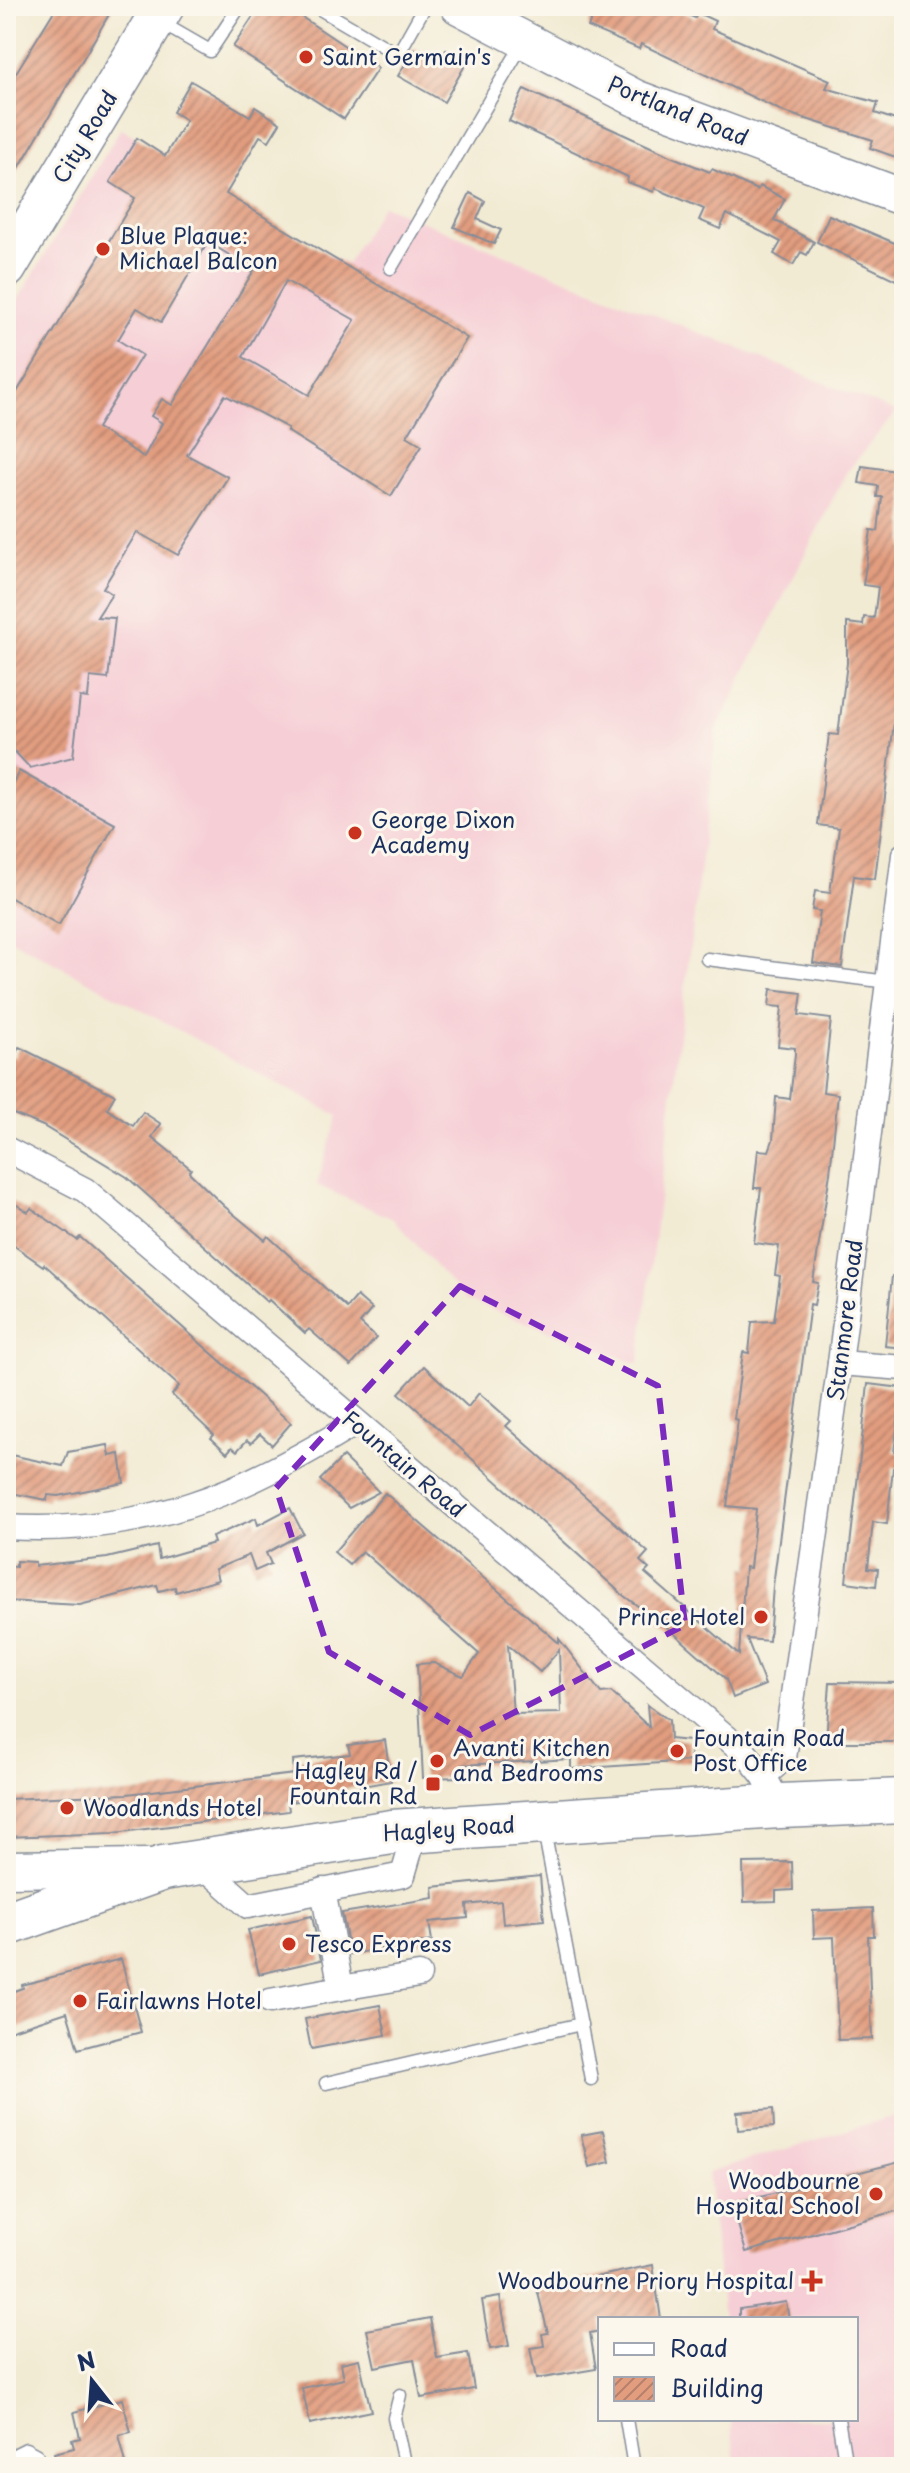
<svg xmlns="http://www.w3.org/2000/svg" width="910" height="2473" viewBox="0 0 910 2473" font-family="'Playpen Sans',sans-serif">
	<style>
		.built { fill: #f6cfd6 }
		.building { fill: url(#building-hatch); fill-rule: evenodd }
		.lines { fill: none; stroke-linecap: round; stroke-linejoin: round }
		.lane-casing { stroke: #868d99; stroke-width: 15 }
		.street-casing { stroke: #868d99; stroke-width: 27 }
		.secondary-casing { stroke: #868d99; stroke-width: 39 }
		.primary-casing { stroke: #868d99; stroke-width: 43 }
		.highway-casing { stroke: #868d99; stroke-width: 47 }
		.lane { stroke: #fff; stroke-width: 12 }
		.street { stroke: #fff; stroke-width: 24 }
		.secondary { stroke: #fff; stroke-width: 36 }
		.primary { stroke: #fff; stroke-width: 40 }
		.highway { stroke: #fff; stroke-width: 44 }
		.marked { fill: none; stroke: #7b2cbf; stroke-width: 6; stroke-dasharray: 16 10; stroke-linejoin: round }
		.poi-dot { fill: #c8321e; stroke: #fbf7ec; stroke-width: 3 }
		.labels { text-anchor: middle; stroke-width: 6; stroke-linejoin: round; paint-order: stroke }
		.poi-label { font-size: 22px; fill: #1b2f5e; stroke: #fbf7ec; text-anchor: start }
		.street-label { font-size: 22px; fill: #1b2f5e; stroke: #fbf7ec }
	</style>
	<defs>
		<pattern id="building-hatch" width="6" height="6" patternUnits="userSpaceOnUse" patternTransform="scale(2)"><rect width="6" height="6" fill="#e29d7f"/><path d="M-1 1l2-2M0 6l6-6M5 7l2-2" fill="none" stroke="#b6806b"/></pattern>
	</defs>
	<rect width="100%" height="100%" fill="#fbf7ec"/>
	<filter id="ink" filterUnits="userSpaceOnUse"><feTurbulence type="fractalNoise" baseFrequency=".0125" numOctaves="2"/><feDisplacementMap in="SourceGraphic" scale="16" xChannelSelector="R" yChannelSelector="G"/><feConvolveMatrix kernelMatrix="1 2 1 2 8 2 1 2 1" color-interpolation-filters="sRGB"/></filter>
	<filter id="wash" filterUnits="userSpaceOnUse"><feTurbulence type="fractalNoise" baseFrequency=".006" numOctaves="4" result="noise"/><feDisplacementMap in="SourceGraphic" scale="32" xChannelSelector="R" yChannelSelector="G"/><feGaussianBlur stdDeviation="1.8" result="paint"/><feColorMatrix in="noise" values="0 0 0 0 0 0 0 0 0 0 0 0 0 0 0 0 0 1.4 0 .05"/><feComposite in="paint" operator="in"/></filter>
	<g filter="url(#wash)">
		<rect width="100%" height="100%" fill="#f2ebd4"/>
		<g class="built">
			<polygon points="121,128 280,229 347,264 382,205 896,412 846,473 717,728 639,1364 466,1300 393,1219 317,1185 338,1116 6,937 6,320"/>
			<polygon points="904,2113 904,2467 735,2467 731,2419 856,2419 856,2319 723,2319 708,2173"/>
		</g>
		<g id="blocks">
			<g class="building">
				<polygon points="57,6 114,6 6,190 6,89"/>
				<polygon points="260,6 285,6 378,68 344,119 233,47"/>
				<polygon points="597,6 633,6 654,15 658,6 668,6 695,18 698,13 715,21 712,29 830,80 826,88 878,103 875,113 904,123 904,160 870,148 873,140 784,112 641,44 639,49 588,27"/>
				<polygon points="414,49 439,64 446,50 467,62 444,102 398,76"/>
				<path d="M 191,81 L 250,116 L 255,107 L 280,123 L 269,141 L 260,136 L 226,194 L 467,338 L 407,436 L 422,445 L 391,496 L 287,431 L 288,428 L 225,395 L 187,455 L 228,477 L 178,555 L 137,532 L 103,588 L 112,594 L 97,617 L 115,618 L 108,679 L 90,677 L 88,698 L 80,697 L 73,757 L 30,768 L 6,742 L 6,410 L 135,198 L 110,182 L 137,138 L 165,156 L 186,120 L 173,112 ZM 208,242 L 254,270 L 172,405 L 162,399 L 151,416 L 162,423 L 144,457 L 97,428 L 142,355 L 118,340 L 137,308 L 161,322 ZM 286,281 L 355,320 L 309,395 L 243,357 Z"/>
				<polygon points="524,89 675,158 710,172 712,169 757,190 760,186 785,199 774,220 814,242 807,255 801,252 793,265 774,254 781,242 727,214 720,229 699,220 704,209 655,188 654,192 627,182 628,177 509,121"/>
				<polygon points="470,193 485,201 477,219 501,230 494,244 454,227"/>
				<polygon points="829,215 904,247 904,284 817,242"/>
				<polygon points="862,466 904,472 904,640 875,879 854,876 842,967 813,963 820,911 812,910 815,891 830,893 839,828 818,825 829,734 838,735 847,663 847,623 863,625 864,617 874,618 878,587 863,585 871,530 878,531 882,497 877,497 878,486 859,483"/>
				<polygon points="19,771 115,824 59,925 6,895 6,796"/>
				<polygon points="771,989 802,993 799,1015 831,1019 823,1092 838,1094 830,1173 813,1282 818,1283 814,1305 810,1304 773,1586 769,1641 747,1639 765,1685 733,1698 726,1679 668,1628 624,1596 399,1393 424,1366 468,1407 479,1393 511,1421 506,1426 648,1552 640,1561 649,1569 645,1573 739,1655 745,1567 750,1568 756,1509 727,1506 738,1420 734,1419 743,1352 749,1353 752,1322 774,1321 780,1276 775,1275 779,1246 754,1243 761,1188 754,1188 758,1150 769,1151 773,1140 776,1097 790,1099 795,1054 795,1048 778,1046 782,1007 769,1006"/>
				<polygon points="19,1047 115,1095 107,1109 133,1126 143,1112 161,1124 152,1137 191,1169 189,1172 224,1206 265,1240 268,1236 347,1308 357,1296 372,1309 360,1323 376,1338 351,1366 309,1329 305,1333 269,1300 267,1302 127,1177 43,1126 6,1111 6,1053 14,1057"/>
				<polygon points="6,1198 28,1212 31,1208 77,1240 80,1237 291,1423 272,1445 260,1434 251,1443 247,1440 237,1451 232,1447 227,1453 211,1438 214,1435 172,1395 179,1386 44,1264 43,1266 6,1240"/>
				<polygon points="892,1276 904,1277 904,1348 885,1346"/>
				<polygon points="868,1384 902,1388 894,1452 904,1453 904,1469 893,1468 887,1524 873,1522 868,1568 878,1569 876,1586 846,1582"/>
				<polygon points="108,1445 110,1456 120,1454 124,1483 58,1496 48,1495 47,1500 6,1492 6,1454 63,1466 68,1452"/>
				<polygon points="343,1457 379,1492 349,1508 320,1480"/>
				<path d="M 385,1493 L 559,1643 L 559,1639 L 601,1693 L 611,1692 L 649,1727 L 647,1705 L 669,1720 L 670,1739 L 689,1741 L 691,1761 L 571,1769 L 571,1759 L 462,1765 L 463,1777 L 423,1778 L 417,1664 L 434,1663 L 463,1676 L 479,1654 L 362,1551 L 349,1565 L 334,1552 ZM 508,1645 L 540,1672 L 559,1650 L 561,1713 L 513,1714 Z"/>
				<polygon points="290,1508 303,1533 266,1553 271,1564 255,1571 249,1555 215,1569 218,1580 176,1592 175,1587 159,1591 157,1585 80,1605 6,1601 6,1565 16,1567 16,1561 35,1562 35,1566 107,1558 157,1546 159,1559 214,1543 212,1537 256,1518 258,1525"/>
				<polygon points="830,1682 904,1683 904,1742 826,1742"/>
				<polygon points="385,1740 391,1781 334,1791 335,1797 288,1802 289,1811 114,1833 6,1837 6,1799 127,1794 294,1774 293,1760 350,1754 348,1745"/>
				<polygon points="792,1862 793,1890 776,1891 776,1901 744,1902 743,1863"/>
				<polygon points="540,1876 544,1920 503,1924 501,1901 467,1905 468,1918 429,1922 432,1941 350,1954 342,1913 434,1898 433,1887"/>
				<polygon points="873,1908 874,1936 868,1936 872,2039 838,2040 834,1937 814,1938 813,1911"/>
				<polygon points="312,1916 321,1960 259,1974 248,1930"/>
				<polygon points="121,1959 141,2032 78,2049 67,2012 6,2032 6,1994 23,1988 22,1985"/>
				<polygon points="380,2005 386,2035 311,2049 305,2019"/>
				<polygon points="773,2109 774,2127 738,2130 737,2112"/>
				<polygon points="603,2131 610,2162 589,2167 581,2135"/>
				<polygon points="904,2161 904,2209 746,2252 732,2204"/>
				<polygon points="653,2265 661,2319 600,2319 600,2331 590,2333 596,2369 536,2379 530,2348 544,2346 542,2334 548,2333 537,2289"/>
				<polygon points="500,2297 509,2346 490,2349 482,2300"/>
				<polygon points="786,2302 789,2319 739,2319 739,2309"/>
				<polygon points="430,2318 437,2358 468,2353 474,2389 421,2398 414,2359 375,2367 367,2330"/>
				<polygon points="359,2359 371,2411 310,2424 302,2388 344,2379 341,2363"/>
				<polygon points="122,2399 131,2432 119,2435 127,2467 58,2467 54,2453 74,2448 72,2440 80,2438 74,2412"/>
			</g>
		</g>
	</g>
	<g filter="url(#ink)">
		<use href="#blocks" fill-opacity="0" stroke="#868d99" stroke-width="2"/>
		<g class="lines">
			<g class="lane-casing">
				<g id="lane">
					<polyline points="315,6 395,53 402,47 425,6"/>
					<polyline points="158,21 210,51 240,6"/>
					<polyline points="391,268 523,43"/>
					<polyline points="707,959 888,982"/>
					<polyline points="544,1830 591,2079"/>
					<polyline points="326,2083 581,2024"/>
					<polyline points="400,2395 394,2418 405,2467"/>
					<polyline points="626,2419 634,2467"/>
					<polyline points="838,2419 846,2467"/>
					<polyline points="6,2459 26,2449 37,2455"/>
				</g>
			</g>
			<g class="street-casing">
				<g id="street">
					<polyline points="6,1149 85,1190 746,1754 764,1776 780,1806"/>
					<polyline points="840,1363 904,1368"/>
					<path d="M 6,1527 C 146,1535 239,1495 356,1423"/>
					<polyline points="764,1776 784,1758 840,1363 904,855"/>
					<polyline points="198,1861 248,1906 403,1875 416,1830"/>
					<polyline points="341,1988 419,1975"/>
					<polyline points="270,2001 341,1988 323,1890"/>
				</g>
			</g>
			<g class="secondary-casing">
				<g id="secondary">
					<polyline points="459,6 635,98 904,198"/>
					<polyline points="6,1869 148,1867"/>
				</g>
			</g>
			<g class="primary-casing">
				<polyline id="primary" points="6,268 164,6"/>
			</g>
			<g class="highway-casing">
				<polyline id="highway" points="6,1924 163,1868 392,1832 780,1806 904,1801"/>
			</g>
			<use href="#lane" class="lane"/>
			<use href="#street" class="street"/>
			<use href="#secondary" class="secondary"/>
			<use href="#primary" class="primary"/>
			<use href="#highway" class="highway"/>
		</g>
	</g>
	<path class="marked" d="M 460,1286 L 658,1386 L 685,1625 L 470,1735 L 329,1652 L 276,1488 Z"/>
	<g class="poi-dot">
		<circle cx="306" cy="57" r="8"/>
		<circle cx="103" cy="249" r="8"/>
		<circle cx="355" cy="833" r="8"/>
		<circle cx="761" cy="1617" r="8"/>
		<circle cx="677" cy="1751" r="8"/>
		<circle cx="437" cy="1761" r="8"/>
		<rect x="425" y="1776" width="16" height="16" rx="4"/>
		<circle cx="67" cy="1808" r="8"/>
		<circle cx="289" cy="1944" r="8"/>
		<circle cx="80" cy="2001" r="8"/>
		<circle cx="876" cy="2194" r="8"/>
		<path d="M808 2269h8v8h8v8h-8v8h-8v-8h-8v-8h8z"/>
	</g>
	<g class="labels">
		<g class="poi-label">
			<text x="322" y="65">Saint Germain's</text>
			<text x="119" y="244">Blue Plaque:<tspan x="119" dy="25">Michael Balcon</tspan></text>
			<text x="371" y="828">George Dixon<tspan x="371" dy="25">Academy</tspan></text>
			<text x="745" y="1625" text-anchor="end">Prince Hotel</text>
			<text x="693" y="1746">Fountain Road<tspan x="693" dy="25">Post Office</tspan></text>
			<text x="453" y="1756">Avanti Kitchen<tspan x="453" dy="25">and Bedrooms</tspan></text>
			<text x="417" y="1779" text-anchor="end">Hagley Rd /<tspan x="417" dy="25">Fountain Rd</tspan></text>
			<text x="83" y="1816">Woodlands Hotel</text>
			<text x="305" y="1952">Tesco Express</text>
			<text x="96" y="2009">Fairlawns Hotel</text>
			<text x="860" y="2189" text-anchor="end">Woodbourne<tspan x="860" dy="25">Hospital School</tspan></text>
			<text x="794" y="2289" text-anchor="end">Woodbourne Priory Hospital</text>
		</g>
		<g class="street-label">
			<text transform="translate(678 111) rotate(22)" y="8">Portland Road</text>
			<text transform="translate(85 137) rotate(-59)" y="8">City Road</text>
			<text transform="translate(845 1320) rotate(-83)" y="8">Stanmore Road</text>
			<text transform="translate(404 1464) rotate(40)" y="8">Fountain Road</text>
			<text transform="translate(449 1829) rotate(-4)" y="8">Hagley Road</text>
		</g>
	</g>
	<rect width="910" height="2473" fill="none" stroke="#fbf7ec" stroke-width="32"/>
	<rect x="598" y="2317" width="260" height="104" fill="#fbf7ec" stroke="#a1a7b3" stroke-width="2"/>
	<rect x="614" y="2343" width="40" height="12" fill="#ffffff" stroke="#a1a7b3" stroke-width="2"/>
	<text x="670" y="2357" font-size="24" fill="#1b2f5e">Road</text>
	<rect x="614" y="2377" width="40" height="24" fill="url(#building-hatch)" stroke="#a1a7b3" stroke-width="2"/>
	<text x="670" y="2397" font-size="24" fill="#1b2f5e">Building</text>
	<g transform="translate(92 2381) rotate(343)" stroke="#fbf7ec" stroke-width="6" paint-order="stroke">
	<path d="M0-6L14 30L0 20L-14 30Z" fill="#1b2f5e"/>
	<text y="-12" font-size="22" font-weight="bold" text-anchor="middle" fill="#1b2f5e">N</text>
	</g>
</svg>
